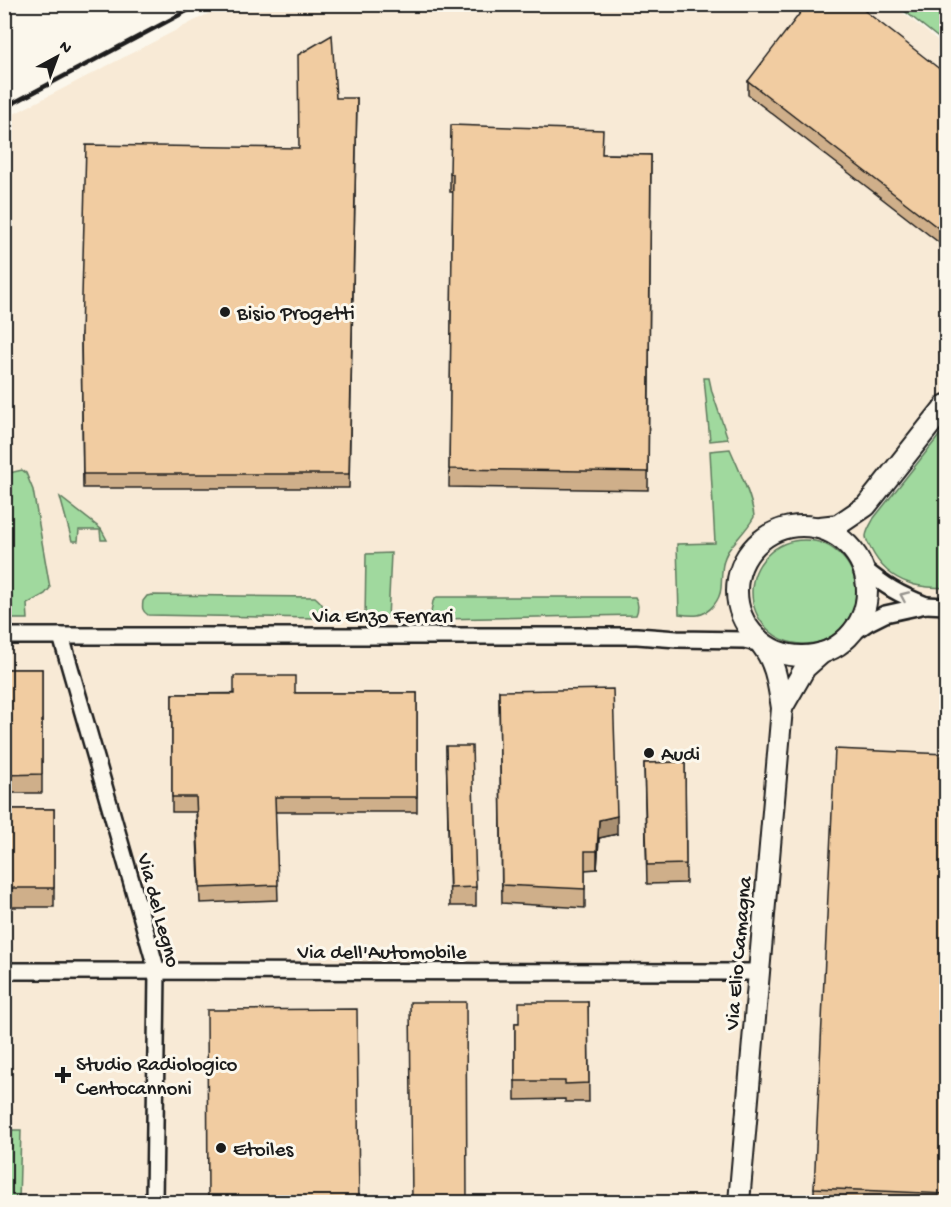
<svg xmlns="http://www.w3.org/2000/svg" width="951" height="1207" viewBox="0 0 951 1207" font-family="'Gochi Hand',sans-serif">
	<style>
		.built { fill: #f8ead6 }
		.green { fill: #a0d99e; stroke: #5e7a5d; stroke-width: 1.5 }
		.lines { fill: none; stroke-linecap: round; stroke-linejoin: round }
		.minor-casing { stroke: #1c1c1c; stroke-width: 20 }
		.tertiary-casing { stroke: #1c1c1c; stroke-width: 24 }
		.minor { stroke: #fbf7ec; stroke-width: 15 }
		.tertiary { stroke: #fbf7ec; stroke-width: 20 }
		.rail { stroke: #1c1c1c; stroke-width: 4.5 }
		.wall { fill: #cfaf8a; stroke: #1c1c1c; stroke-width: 1.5 }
		.shaded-wall { fill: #a98f71; stroke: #1c1c1c; stroke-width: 1.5 }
		.building { fill: #f1cca1; stroke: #1c1c1c; stroke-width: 1.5 }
		.oneway { stroke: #97948e }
		.poi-dot { fill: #1c1c1c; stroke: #fbf7ec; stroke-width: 2 }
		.labels { text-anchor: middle; stroke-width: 6; stroke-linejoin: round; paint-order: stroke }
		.poi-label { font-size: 21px; fill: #1c1c1c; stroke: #fbf7ec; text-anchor: start }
		.street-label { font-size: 21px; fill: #1c1c1c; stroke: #fbf7ec }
	</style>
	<rect width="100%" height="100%" fill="#fbf7ec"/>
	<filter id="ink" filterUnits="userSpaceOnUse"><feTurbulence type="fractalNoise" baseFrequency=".0167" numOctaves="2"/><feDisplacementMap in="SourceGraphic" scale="12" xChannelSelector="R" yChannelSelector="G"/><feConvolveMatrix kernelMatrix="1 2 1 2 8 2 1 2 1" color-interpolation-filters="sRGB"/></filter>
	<g filter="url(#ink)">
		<polygon class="built" points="225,5 893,5 946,47 946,391 873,485 872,527 946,581 946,1202 5,1202 4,119"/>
		<g class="green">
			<polygon points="897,5 946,5 946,44"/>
			<polygon points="704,378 709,378 712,392 728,439 710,441"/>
			<path d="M 946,427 L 946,588 C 934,587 921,588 909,583 C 891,577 879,565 871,549 C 869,544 866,541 866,536 C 867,529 871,524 874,518 Z"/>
			<path d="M 730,449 C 738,467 753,499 754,517 C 747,530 736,539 728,551 C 721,562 722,576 721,588 C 720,600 710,613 698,615 C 692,616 685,615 679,614 L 677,544 L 715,543 L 710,451 Z"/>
			<polygon points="22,470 26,473 33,490 50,588 45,594 27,604 28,619 5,619 5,474"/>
			<polygon points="60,497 101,529 107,540 101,540 100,530 79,530 78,541 72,541"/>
			<circle cx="804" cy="592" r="52"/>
			<polygon points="391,553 388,619 365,619 366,554"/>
			<path d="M 152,595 L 315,597 C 322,603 325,606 323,616 L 314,618 L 148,615 C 142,611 142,608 143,601 L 147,596 Z"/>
			<path d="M 437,597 L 635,597 C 639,603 639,608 636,615 L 440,619 L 434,617 L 431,613 L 433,601 Z"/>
			<polygon points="5,1130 21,1130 19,1202 5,1202"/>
		</g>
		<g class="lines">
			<g class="minor-casing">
				<g id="minor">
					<polyline points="926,605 946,606"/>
					<path d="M 854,632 L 869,622 L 885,614 L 926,605 C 898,594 886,587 863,568"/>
					<polyline points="4,636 637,636 677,639 744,640 761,644"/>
					<polyline points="61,636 157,971 154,1202"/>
					<polyline points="4,971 759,972"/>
				</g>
			</g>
			<g class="tertiary-casing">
				<g id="tertiary">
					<circle cx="802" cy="591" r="65"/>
					<polyline points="820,527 838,525 866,506 946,405"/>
					<polyline points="782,708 805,668 822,653"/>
					<path d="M 739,1202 L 782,708 C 778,684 776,663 761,644"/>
				</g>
			</g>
			<use href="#minor" class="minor"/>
			<use href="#tertiary" class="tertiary"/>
			<polyline class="rail" points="4,108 200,4"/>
		</g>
		<g class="wall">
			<polygon points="946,74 946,248 748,95 748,81"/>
			<polygon points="357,98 349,488 83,488 81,334"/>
			<polygon points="602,154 651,155 648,490 449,487 453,192 450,192 450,173"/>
			<rect x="4" y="669" width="38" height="124"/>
			<polygon points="499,691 617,834 599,838 597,869 585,870 585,908 502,903"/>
			<polygon points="295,693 417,693 417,812 275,812 278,900 200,903 196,812 172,812 172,694"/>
			<polygon points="446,746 476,887 476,906 450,906"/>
			<polygon points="946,754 946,1203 814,1203 814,1188"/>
			<polygon points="685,762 686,883 647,884 644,763"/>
			<rect x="4" y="809" width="50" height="98"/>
			<polygon points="588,1002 589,1102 565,1102 565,1099 515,1100 515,1023 519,1023"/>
		</g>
		<polygon class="shaded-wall" points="617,816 617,834 599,838 597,869 597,851 599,820"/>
		<g class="building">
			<polygon points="807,4 856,4 946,74 946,234 748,81"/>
			<polygon points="332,35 336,98 357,98 349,474 83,474 81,334 86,145 299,148 298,55"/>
			<polygon points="451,125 603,130 602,154 651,155 648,472 449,469 453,174 450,173"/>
			<polygon points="4,669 42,669 42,774 4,775"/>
			<polygon points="234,676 295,676 295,693 417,693 417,797 275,797 278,885 200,888 196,797 172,797 172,694 234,694"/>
			<polygon points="613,689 617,816 599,820 597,851 585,851 585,889 502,885 499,691"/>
			<polygon points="446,746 472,746 476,887 450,888"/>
			<polygon points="835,749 946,754 946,1194 814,1188"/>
			<polygon points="685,762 686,864 647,865 644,763"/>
			<rect x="4" y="809" width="50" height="79"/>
			<polygon points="410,1002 466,1002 467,1203 412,1203"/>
			<polygon points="519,1002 588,1002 589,1083 565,1084 565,1081 515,1081 515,1023 519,1023"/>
			<polygon points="357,1009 359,1203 208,1203 207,1010"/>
		</g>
		<defs><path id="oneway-chevron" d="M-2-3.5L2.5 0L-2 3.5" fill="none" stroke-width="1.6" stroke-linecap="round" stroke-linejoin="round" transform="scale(1.5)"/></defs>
		<use class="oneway" href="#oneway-chevron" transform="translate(904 596) rotate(-156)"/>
	</g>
	<g class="poi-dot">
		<circle cx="225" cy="312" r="6"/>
		<circle cx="649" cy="753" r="6"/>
		<path d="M60 1066h6v6h6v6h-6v6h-6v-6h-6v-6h6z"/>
		<circle cx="221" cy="1148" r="6"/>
	</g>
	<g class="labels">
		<g class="poi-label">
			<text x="237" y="319">Bisio Progetti</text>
			<text x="661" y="760">Audi</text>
			<text x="76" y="1070">Studio Radiologico<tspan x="76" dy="24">Centocannoni</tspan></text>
			<text x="233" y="1155">Etoiles</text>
		</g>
		<g class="street-label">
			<text x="383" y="622">Via Enzo Ferrari</text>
			<text transform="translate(160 910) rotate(75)" y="7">Via del Legno</text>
			<text x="382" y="958">Via dell'Automobile</text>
			<text transform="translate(737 953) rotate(-85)" y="7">Via Elio Camagna</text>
		</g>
	</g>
	<rect width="951" height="1207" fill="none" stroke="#fbf7ec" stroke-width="24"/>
	<rect x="12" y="12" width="927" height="1183" fill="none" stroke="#1c1c1c" stroke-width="2" filter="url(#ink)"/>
	<g transform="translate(57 57) rotate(41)" stroke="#fbf7ec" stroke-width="4.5" paint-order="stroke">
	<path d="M0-4.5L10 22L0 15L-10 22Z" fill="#1c1c1c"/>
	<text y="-9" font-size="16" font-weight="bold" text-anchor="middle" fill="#1c1c1c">N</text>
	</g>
</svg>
